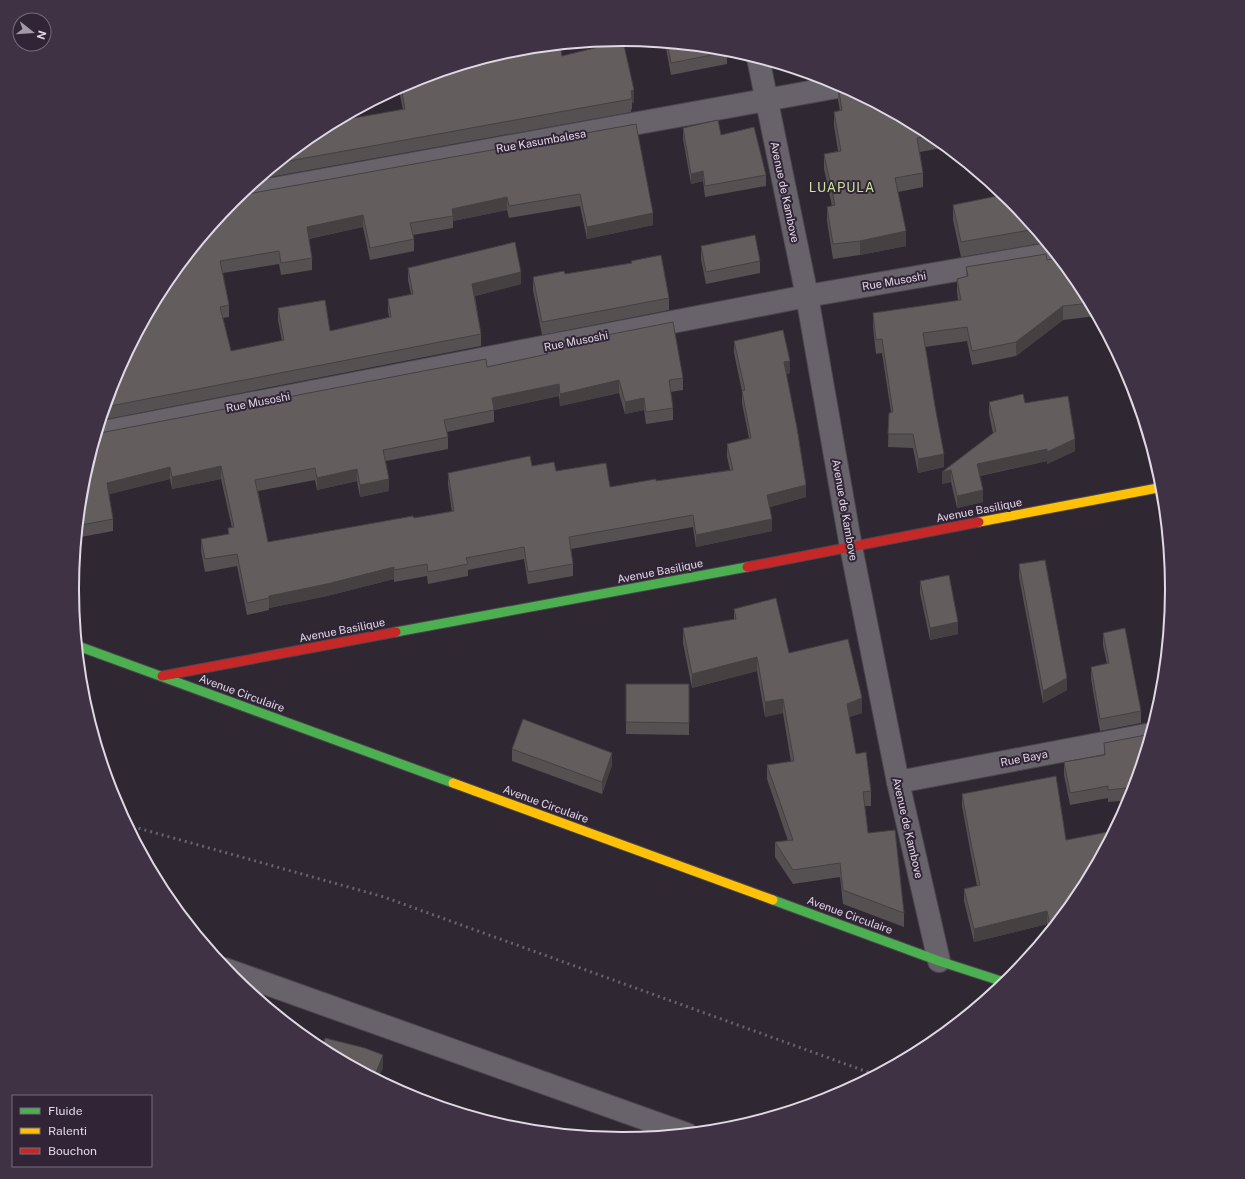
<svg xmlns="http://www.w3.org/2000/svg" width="1245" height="1179" viewBox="0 0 1245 1179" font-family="'Public Sans',sans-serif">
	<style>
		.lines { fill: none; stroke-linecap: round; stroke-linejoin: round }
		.street-casing { stroke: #4b454e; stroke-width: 24 }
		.fast-casing { stroke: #4b454e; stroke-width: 11 }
		.slow-casing { stroke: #4b454e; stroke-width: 11 }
		.jam-casing { stroke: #4b454e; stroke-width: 11 }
		.street { stroke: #68636a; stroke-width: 22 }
		.fast { stroke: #4caf50; stroke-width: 9 }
		.slow { stroke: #ffc107; stroke-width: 9 }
		.jam { stroke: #c62828; stroke-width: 9 }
		.rail { stroke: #676369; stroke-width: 3; stroke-dasharray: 2 4; stroke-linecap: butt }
		.wall { fill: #555051 }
		.shaded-wall { fill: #454142 }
		.building { fill: #635d5e; stroke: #454142 }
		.labels { text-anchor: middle; stroke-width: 4; stroke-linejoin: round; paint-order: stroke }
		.street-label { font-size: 11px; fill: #e0d8e4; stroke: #302436 }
		.quarter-label { font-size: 13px; letter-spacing: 1px; fill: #cde499; stroke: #302436 }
		.rim { fill: none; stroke: #e0d8e4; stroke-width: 2 }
	</style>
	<rect width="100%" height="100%" fill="#2f2832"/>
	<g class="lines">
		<g class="street-casing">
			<g id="street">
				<polyline points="758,58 807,296 851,547 898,782 939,961"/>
				<polyline points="240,195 843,86"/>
				<polyline points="98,433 807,296 1055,253"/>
				<polyline points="898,782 1151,734"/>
				<polyline points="225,969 687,1134"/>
			</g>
		</g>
		<g class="fast-casing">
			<g id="fast">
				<polyline points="396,632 747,567"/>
				<polyline points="78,646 453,783"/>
				<polyline points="773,900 939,961 1007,983"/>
			</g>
		</g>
		<g class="slow-casing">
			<g id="slow">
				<polyline points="979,522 1163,487"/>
				<polyline points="453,783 773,900"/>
			</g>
		</g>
		<g class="jam-casing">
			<g id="jam">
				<polyline points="747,567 979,522"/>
				<polyline points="162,676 396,632"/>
			</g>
		</g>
		<use href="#street" class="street"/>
		<use href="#fast" class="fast"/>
		<use href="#slow" class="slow"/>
		<use href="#jam" class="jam"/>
		<polyline class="rail" points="127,825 384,897 876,1075"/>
	</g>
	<g class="wall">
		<polygon points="623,41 634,102 632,103 632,109 631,110 631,112 259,179 317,132 403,110 400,95 400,87 412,81 445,73 445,71 507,52 508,58 562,56"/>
		<polygon points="665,43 727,49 727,64 671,75"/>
		<polygon points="838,85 929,132 947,147 920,152 923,173 923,187 898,192 906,246 860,255 833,259 827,221 827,207 832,206 824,169 824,154 838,151 834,126 834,112 840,111 838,100"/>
		<polygon points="636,124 653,225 587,239 580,206 509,218 507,210 453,221 453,228 413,235 414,239 414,251 370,260 363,227 309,239 312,258 312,270 281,275 279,264 223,273 229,305 229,317 223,318 231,351 282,341 278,320 278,308 330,331 389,317 388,311 388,299 411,294 408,280 408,268 521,284 475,296 481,334 481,346 102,420 114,379 242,195"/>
		<polygon points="683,128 721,135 766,175 766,186 705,197 703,181 691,184 683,139"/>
		<polygon points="997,188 1012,200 1042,237 1042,243 961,257 953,220 953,205 999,196"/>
		<polygon points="701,246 760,261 760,273 706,284 701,259"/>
		<polygon points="1047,260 1080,284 1097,316 1063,320 1016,356 972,365 967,341 925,347 944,467 918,473 913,448 888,447 889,413 891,412 882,353 876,354 873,327 873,313 958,301 957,292 957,279 966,277 966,267"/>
		<polygon points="631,261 669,298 669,310 542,335 533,290 533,277 565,274 631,263"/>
		<polygon points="734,341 790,373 786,374 806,497 770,507 772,531 696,547 693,527 571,549 573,564 573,576 528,584 524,559 468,570 468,576 428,584 427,576 394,582 394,579 327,596 269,608 269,610 247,615 237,566 205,572 201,551 201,539 228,534 228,528 232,528 221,479 172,489 170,479 109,494 113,519 113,531 81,537 79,522 83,482 100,433 487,367 546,355 546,347 683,378 683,390 670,392 673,408 673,420 646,424 644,410 625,414 619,393 560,406 559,396 494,410 494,422 447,432 448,437 448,449 386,461 389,491 360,497 357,481 317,490 315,480 258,491 268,542 452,512 448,485 448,473 532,466 556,471 610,487 656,481 730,470 727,457 727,444 749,438 742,403 742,391 734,353"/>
		<polygon points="1136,395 1152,446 1150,447 1136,403"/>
		<polygon points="989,402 1025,403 1075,451 1047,464 1047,461 980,476 983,502 957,508 951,482 942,484 942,472 993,433 989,414"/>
		<polygon points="1019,564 1067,690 1043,703 1019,577"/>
		<polygon points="920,581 958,634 930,640 920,593"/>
		<polygon points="734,609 862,713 849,717 856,754 871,791 871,806 865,806 868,833 904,913 904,927 843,904 840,877 793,884 775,857 775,842 788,841 767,779 767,765 791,762 783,713 765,717 757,671 692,688 683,643 683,628 734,619"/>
		<polygon points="1103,633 1141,711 1141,723 1100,731 1091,679 1091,667 1107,664 1103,645"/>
		<polygon points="626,684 689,684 689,735 626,734"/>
		<polygon points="1149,742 1131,800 1108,802 1108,798 1070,805 1064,775 1064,762 1104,755 1104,743"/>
		<polygon points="512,749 612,765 602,794 512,761"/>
		<polygon points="962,794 1066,840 1080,896 1049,933 1047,924 974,942 964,901 964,889 977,886 971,855 962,806"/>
	</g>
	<g class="shaded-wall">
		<polygon points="634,90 634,102 632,103 632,97 631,91"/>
		<polygon points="703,171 703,181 691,184 691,174"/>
		<polygon points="507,197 507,210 453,221 452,209"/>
		<polygon points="653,213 653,225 587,239 587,227"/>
		<polygon points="363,215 363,227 307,239 307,227"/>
		<polygon points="906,231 906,246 860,255 860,241"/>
		<polygon points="521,272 521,284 472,297 472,284"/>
		<polygon points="1063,306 1063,320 1016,356 1016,342"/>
		<polygon points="790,361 790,373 784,374 784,362"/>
		<polygon points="619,380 619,393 560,406 560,394"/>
		<polygon points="559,384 559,396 492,410 492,398"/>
		<polygon points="644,398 644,410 625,414 625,402"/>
		<polygon points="1075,439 1075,451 1047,464 1047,452"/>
		<polygon points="1047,449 1047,461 977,476 977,464"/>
		<polygon points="944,454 944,467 918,473 918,459"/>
		<polygon points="221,466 221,479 172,489 172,477"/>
		<polygon points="170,467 170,479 107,495 107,483"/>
		<polygon points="357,469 357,481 317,490 317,478"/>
		<polygon points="951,470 951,482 942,484 942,472"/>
		<polygon points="389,479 389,491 360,497 360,485"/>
		<polygon points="806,485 806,497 767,508 767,495"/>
		<polygon points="983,490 983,502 957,508 957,496"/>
		<polygon points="772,519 772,531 696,547 696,535"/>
		<polygon points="394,567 394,579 327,596 269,608 269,596"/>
		<polygon points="958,622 958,634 930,640 930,628"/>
		<polygon points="757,657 757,671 692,688 692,674"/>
		<polygon points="1067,678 1067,690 1043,703 1043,691"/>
		<polygon points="862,698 862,713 847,718 847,704"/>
		<polygon points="783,699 783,713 765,717 765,702"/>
		<polygon points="612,753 612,765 602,794 602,782"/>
		<polygon points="1047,911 1047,924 974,942 974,929"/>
		<polygon points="383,1055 383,1068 378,1080 374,1078"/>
	</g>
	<g class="building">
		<polygon points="623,41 634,90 631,91 632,97 631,98 631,99 278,163 317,132 337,121 405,109 401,87 412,81 448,73 447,70 507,52 508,58 560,46 562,56"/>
		<polygon points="667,43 727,49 727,52 671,63"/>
		<polygon points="838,85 841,85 929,132 933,135 917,138 923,173 895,178 906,231 860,241 833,244 827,207 835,205 824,154 841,151 834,112 842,110"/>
		<polygon points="718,120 721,135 754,127 766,175 705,186 703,171 691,174 683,128"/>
		<polygon points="636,124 653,213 587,227 580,194 509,206 507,197 452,209 453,216 410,223 414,239 370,248 363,215 307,227 312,258 281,263 279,251 220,261 229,305 220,307 231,351 284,340 278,308 325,300 330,331 391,317 388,299 413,294 408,268 515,242 521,272 472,284 481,334 105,407 114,379 165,283 233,200 240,195 242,195"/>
		<polygon points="1001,191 1012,200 1036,229 961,242 953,205 1002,195"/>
		<polygon points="755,235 760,261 706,272 701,246"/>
		<polygon points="1046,254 1047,260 1059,258 1080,284 1091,303 1063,306 1016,342 972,351 967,327 923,333 936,412 944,454 918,459 913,434 888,434 889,413 893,412 882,339 876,340 873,313 961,300 957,279 968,276 966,267"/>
		<polygon points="661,255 669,298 542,322 533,277 564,271 565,274 632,263 631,261"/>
		<polygon points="673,322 683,378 669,380 673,408 646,412 644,398 625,402 619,380 560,394 559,384 492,398 494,410 444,420 448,437 383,450 389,479 360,485 357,469 317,478 315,468 255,480 268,542 413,516 414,518 454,511 448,473 530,456 532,466 554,462 556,471 606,463 610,487 656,479 656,481 733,470 727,444 751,438 742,391 745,390 734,341 783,330 790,361 784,362 797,428 806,485 767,495 772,519 696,535 693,515 569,537 573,564 528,572 524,547 466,558 468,564 428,572 427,564 394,570 394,567 327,584 269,596 269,598 247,603 237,554 205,559 201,539 229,534 228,528 234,527 221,466 172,477 170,467 107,483 113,519 81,525 79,515 83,482 97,433 100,433 486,359 487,367 548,354 546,347"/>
		<polygon points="1023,394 1025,403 1068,396 1075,439 1047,452 1047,449 977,464 983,490 957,496 951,470 942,472 996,431 989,402"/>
		<polygon points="1045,560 1067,678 1043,691 1019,564"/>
		<polygon points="949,575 958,622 930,628 920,581"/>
		<polygon points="776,598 789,653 848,639 862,698 847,704 856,754 866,752 871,791 863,792 868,833 895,830 904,913 843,890 840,863 793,870 775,842 793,840 767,765 794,761 783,699 765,702 757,657 692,674 683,628 736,619 734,609"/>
		<polygon points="1125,628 1141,711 1100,719 1091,667 1109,663 1103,633"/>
		<polygon points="626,684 689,684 689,723 626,722"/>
		<polygon points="523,719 612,753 602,782 512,749"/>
		<polygon points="1146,735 1147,743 1149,742 1135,787 1108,790 1108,786 1070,793 1064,762 1105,755 1104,743"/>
		<polygon points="1056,776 1066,840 1113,831 1113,834 1080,896 1051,931 1047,911 974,929 964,889 980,885 971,843 962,794"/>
		<polygon points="325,1038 365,1048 383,1055 374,1078 322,1050"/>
	</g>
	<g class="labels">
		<g class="street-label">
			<text transform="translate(541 141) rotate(-10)" y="4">Rue Kasumbalesa</text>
			<text transform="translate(785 192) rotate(78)" y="4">Avenue de Kambove</text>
			<text transform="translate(894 281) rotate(-10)" y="4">Rue Musoshi</text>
			<text transform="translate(576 341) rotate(-11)" y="4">Rue Musoshi</text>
			<text transform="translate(258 402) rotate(-11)" y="4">Rue Musoshi</text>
			<text transform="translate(845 510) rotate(80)" y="4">Avenue de Kambove</text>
			<text transform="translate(979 510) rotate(-11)" y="4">Avenue Basilique</text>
			<text transform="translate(660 571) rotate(-11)" y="4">Avenue Basilique</text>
			<text transform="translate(342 630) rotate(-11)" y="4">Avenue Basilique</text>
			<text transform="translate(242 693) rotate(20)" y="4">Avenue Circulaire</text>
			<text transform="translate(1024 758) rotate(-11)" y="4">Rue Baya</text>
			<text transform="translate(546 804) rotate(20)" y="4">Avenue Circulaire</text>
			<text transform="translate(908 828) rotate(77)" y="4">Avenue de Kambove</text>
			<text transform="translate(850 915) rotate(20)" y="4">Avenue Circulaire</text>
		</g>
		<g class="quarter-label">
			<text x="842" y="192">LUAPULA</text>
		</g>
	</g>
	<path d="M0 0H1245V1179H0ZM79 589a543 543 0 1 1 1086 0a543 543 0 1 1-1086 0Z" fill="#3e3244" fill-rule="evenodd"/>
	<path class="rim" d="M79 589a543 543 0 1 1 1086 0a543 543 0 1 1-1086 0Z"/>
	<rect x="12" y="1095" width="140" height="72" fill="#302436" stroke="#766c7c"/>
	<rect x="20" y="1108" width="20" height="6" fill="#4caf50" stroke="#766c7c"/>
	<text x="48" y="1115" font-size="12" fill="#e0d8e4">Fluide</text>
	<rect x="20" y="1128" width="20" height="6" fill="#ffc107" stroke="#766c7c"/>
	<text x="48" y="1135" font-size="12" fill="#e0d8e4">Ralenti</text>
	<rect x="20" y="1148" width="20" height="6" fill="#c62828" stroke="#766c7c"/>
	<text x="48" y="1155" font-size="12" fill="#e0d8e4">Bouchon</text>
	<g transform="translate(32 32) rotate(107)"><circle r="19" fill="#302436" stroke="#766c7c"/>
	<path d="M0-3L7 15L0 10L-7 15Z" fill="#a29aa6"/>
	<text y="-6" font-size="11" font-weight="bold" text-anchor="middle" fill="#e0d8e4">N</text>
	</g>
</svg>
